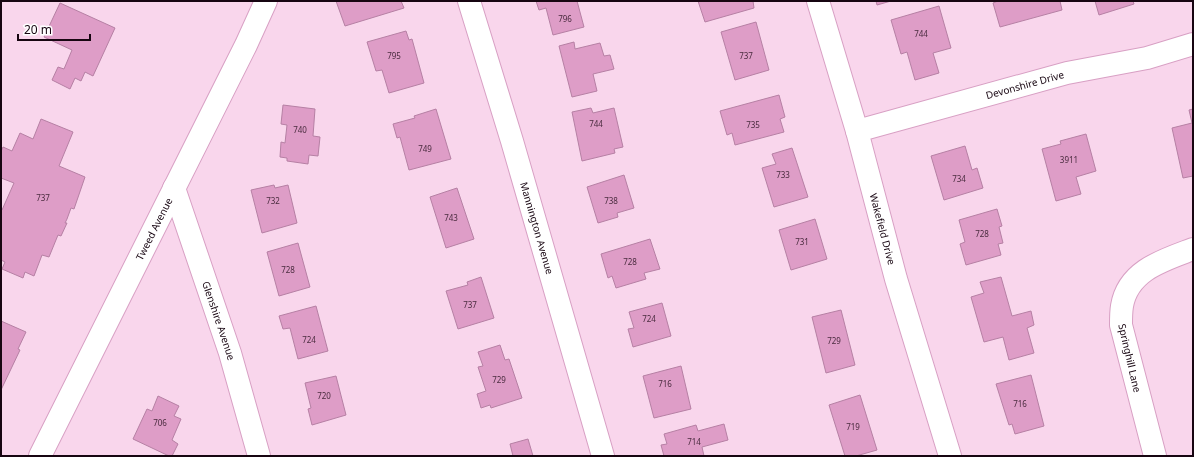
<svg xmlns="http://www.w3.org/2000/svg" width="1194" height="457" viewBox="0 0 1194 457" font-family="'Noto Sans',sans-serif">
	<style>
		.building { fill: #de9dc7; stroke: #b680a4 }
		.lines { fill: none; stroke-linecap: round; stroke-linejoin: round }
		.minor-casing { stroke: #d8a0c4; stroke-width: 24 }
		.minor { stroke: #fff; stroke-width: 22 }
		.labels { text-anchor: middle; stroke-width: 3; stroke-linejoin: round; paint-order: stroke }
		.number-label { font-size: 8px; fill: #492b3e }
		.street-label { font-size: 10px; fill: #170511; stroke: #fff }
	</style>
	<rect width="100%" height="100%" fill="#f9d6ec"/>
	<g class="building">
		<polygon points="336,1 401,1 404,8 345,26"/>
		<polygon points="536,1 577,1 584,27 553,35 546,8 539,10"/>
		<polygon points="698,1 753,1 754,8 705,22"/>
		<polygon points="876,1 891,1 877,5"/>
		<polygon points="998,1 1060,1 1062,10 1000,27 993,3"/>
		<polygon points="1095,1 1133,1 1134,4 1099,15"/>
		<polygon points="60,3 115,28 93,76 85,72 81,81 75,78 70,89 52,80 58,67 64,69 72,50 44,37"/>
		<polygon points="939,6 951,48 933,53 939,73 915,80 907,52 901,54 891,20"/>
		<polygon points="756,22 769,70 735,80 721,32"/>
		<polygon points="406,31 409,40 412,39 424,83 389,93 382,70 376,71 367,42"/>
		<polygon points="574,42 575,49 600,43 604,56 610,55 614,69 593,74 597,91 572,97 559,46"/>
		<polygon points="779,95 785,117 780,119 784,132 735,145 732,133 727,135 720,111"/>
		<polygon points="283,105 315,109 313,136 320,137 318,156 309,155 308,164 287,161 287,158 280,157 281,142 285,143 287,125 281,124"/>
		<polygon points="591,108 593,113 614,108 623,147 614,149 615,153 582,161 572,112"/>
		<polygon points="436,109 451,159 409,170 400,137 397,138 393,124 415,118 414,116"/>
		<polygon points="1193,109 1193,176 1183,178 1172,128 1192,123 1189,110"/>
		<polygon points="41,119 73,132 59,166 85,177 74,209 71,208 67,219 65,223 67,223 61,236 58,235 49,257 42,255 34,276 25,272 23,278 2,269 5,262 1,260 1,209 2,210 14,183 1,178 1,151 3,147 12,151 20,133 33,139"/>
		<polygon points="1086,134 1096,171 1076,177 1081,194 1056,201 1042,149 1061,144 1060,141"/>
		<polygon points="965,146 972,170 977,168 983,188 944,200 931,156"/>
		<polygon points="792,148 808,197 774,207 762,168 776,164 772,154"/>
		<polygon points="624,175 634,208 617,213 618,217 598,223 587,187"/>
		<polygon points="274,185 275,188 288,185 297,223 262,233 251,190"/>
		<polygon points="457,188 474,239 446,248 430,197"/>
		<polygon points="997,209 1002,226 999,227 1003,243 998,244 1001,255 966,265 960,244 965,242 959,220"/>
		<polygon points="815,219 827,259 791,270 779,230"/>
		<polygon points="650,239 660,269 644,273 646,279 616,288 612,276 608,278 601,254"/>
		<polygon points="298,243 310,287 279,296 267,252"/>
		<polygon points="481,277 494,318 458,329 446,291 468,285 467,282"/>
		<polygon points="1001,277 1012,316 1031,311 1034,325 1027,328 1034,353 1009,360 1003,337 984,342 971,297 984,293 980,282"/>
		<polygon points="662,303 671,336 633,347 628,329 634,328 629,312"/>
		<polygon points="316,306 328,351 298,359 290,328 283,329 279,316"/>
		<polygon points="841,310 855,365 826,373 812,317"/>
		<polygon points="1,321 26,332 18,349 20,350 1,390"/>
		<polygon points="500,345 505,360 509,359 522,398 491,408 490,405 481,408 477,394 486,391 478,367 483,366 478,352"/>
		<polygon points="681,366 691,409 654,418 643,376"/>
		<polygon points="1031,375 1044,426 1015,434 1012,424 1009,425 996,384"/>
		<polygon points="336,376 346,415 312,425 308,409 311,408 305,383"/>
		<polygon points="860,395 877,450 856,456 845,456 829,405"/>
		<polygon points="158,396 179,406 174,416 181,419 172,440 178,444 172,456 169,456 133,439 147,409 152,411"/>
		<polygon points="724,424 728,440 702,447 704,456 664,456 661,445 667,444 664,434 696,425 698,431"/>
		<polygon points="528,439 533,456 513,456 510,444"/>
	</g>
	<g class="lines">
		<g class="minor-casing">
			<g id="minor">
				<path id="s1" d="M 469,1 L 512,141 L 603,456"/>
				<path id="s2" d="M 818,1 L 857,131 L 896,279 L 950,456"/>
				<path id="s3" d="M 857,131 L 1067,73 L 1147,58 L 1193,44"/>
				<path id="s4" d="M 174,188 L 230,353 L 259,456"/>
				<path id="s5" d="M 40,456 L 246,45 L 266,1"/>
				<path d="M 1155,456 L 1121,325 C 1121,319 1121,312 1122,306 C 1128,270 1164,260 1193,249"/>
			</g>
		</g>
		<use href="#minor" class="minor"/>
	</g>
	<g class="labels">
		<g class="number-label">
			<text x="565" y="22">796</text>
			<text x="921" y="37">744</text>
			<text x="394" y="59">795</text>
			<text x="746" y="59">737</text>
			<text x="596" y="127">744</text>
			<text x="753" y="128">735</text>
			<text x="300" y="133">740</text>
			<text x="425" y="152">749</text>
			<text x="1069" y="163">3911</text>
			<text x="783" y="178">733</text>
			<text x="959" y="182">734</text>
			<text x="43" y="201">737</text>
			<text x="273" y="204">732</text>
			<text x="611" y="204">738</text>
			<text x="451" y="221">743</text>
			<text x="982" y="237">728</text>
			<text x="802" y="245">731</text>
			<text x="630" y="265">728</text>
			<text x="288" y="273">728</text>
			<text x="470" y="308">737</text>
			<text x="649" y="322">724</text>
			<text x="309" y="343">724</text>
			<text x="834" y="344">729</text>
			<text x="499" y="383">729</text>
			<text x="665" y="387">716</text>
			<text x="324" y="399">720</text>
			<text x="1020" y="407">716</text>
			<text x="160" y="426">706</text>
			<text x="853" y="430">719</text>
			<text x="694" y="445">714</text>
		</g>
		<g class="street-label">
			<text dy="4" stroke="none"><textPath href="#s3" startOffset="174">Devonshire Drive</textPath></text>
			<text dy="4" stroke="none"><textPath href="#s1" startOffset="237">Mannington Avenue</textPath></text>
			<text dy="4" stroke="none"><textPath href="#s5" startOffset="254">Tweed Avenue</textPath></text>
			<text dy="4" stroke="none"><textPath href="#s2" startOffset="237">Wakefield Drive</textPath></text>
			<text dy="4" stroke="none"><textPath href="#s4" startOffset="140">Glenshire Avenue</textPath></text>
			<text transform="translate(1130 358) rotate(77)" y="4">Springhill Lane</text>
		</g>
	</g>
	<rect width="1194" height="457" fill="none" stroke="#170511" stroke-width="4"/>
	<path d="M18 34v6h72v-6" fill="none" stroke="#170511" stroke-width="2"/>
	<text x="24" y="34" font-size="12" fill="#170511" stroke="#ffffff" stroke-width="3" paint-order="stroke">20 m</text>
</svg>
